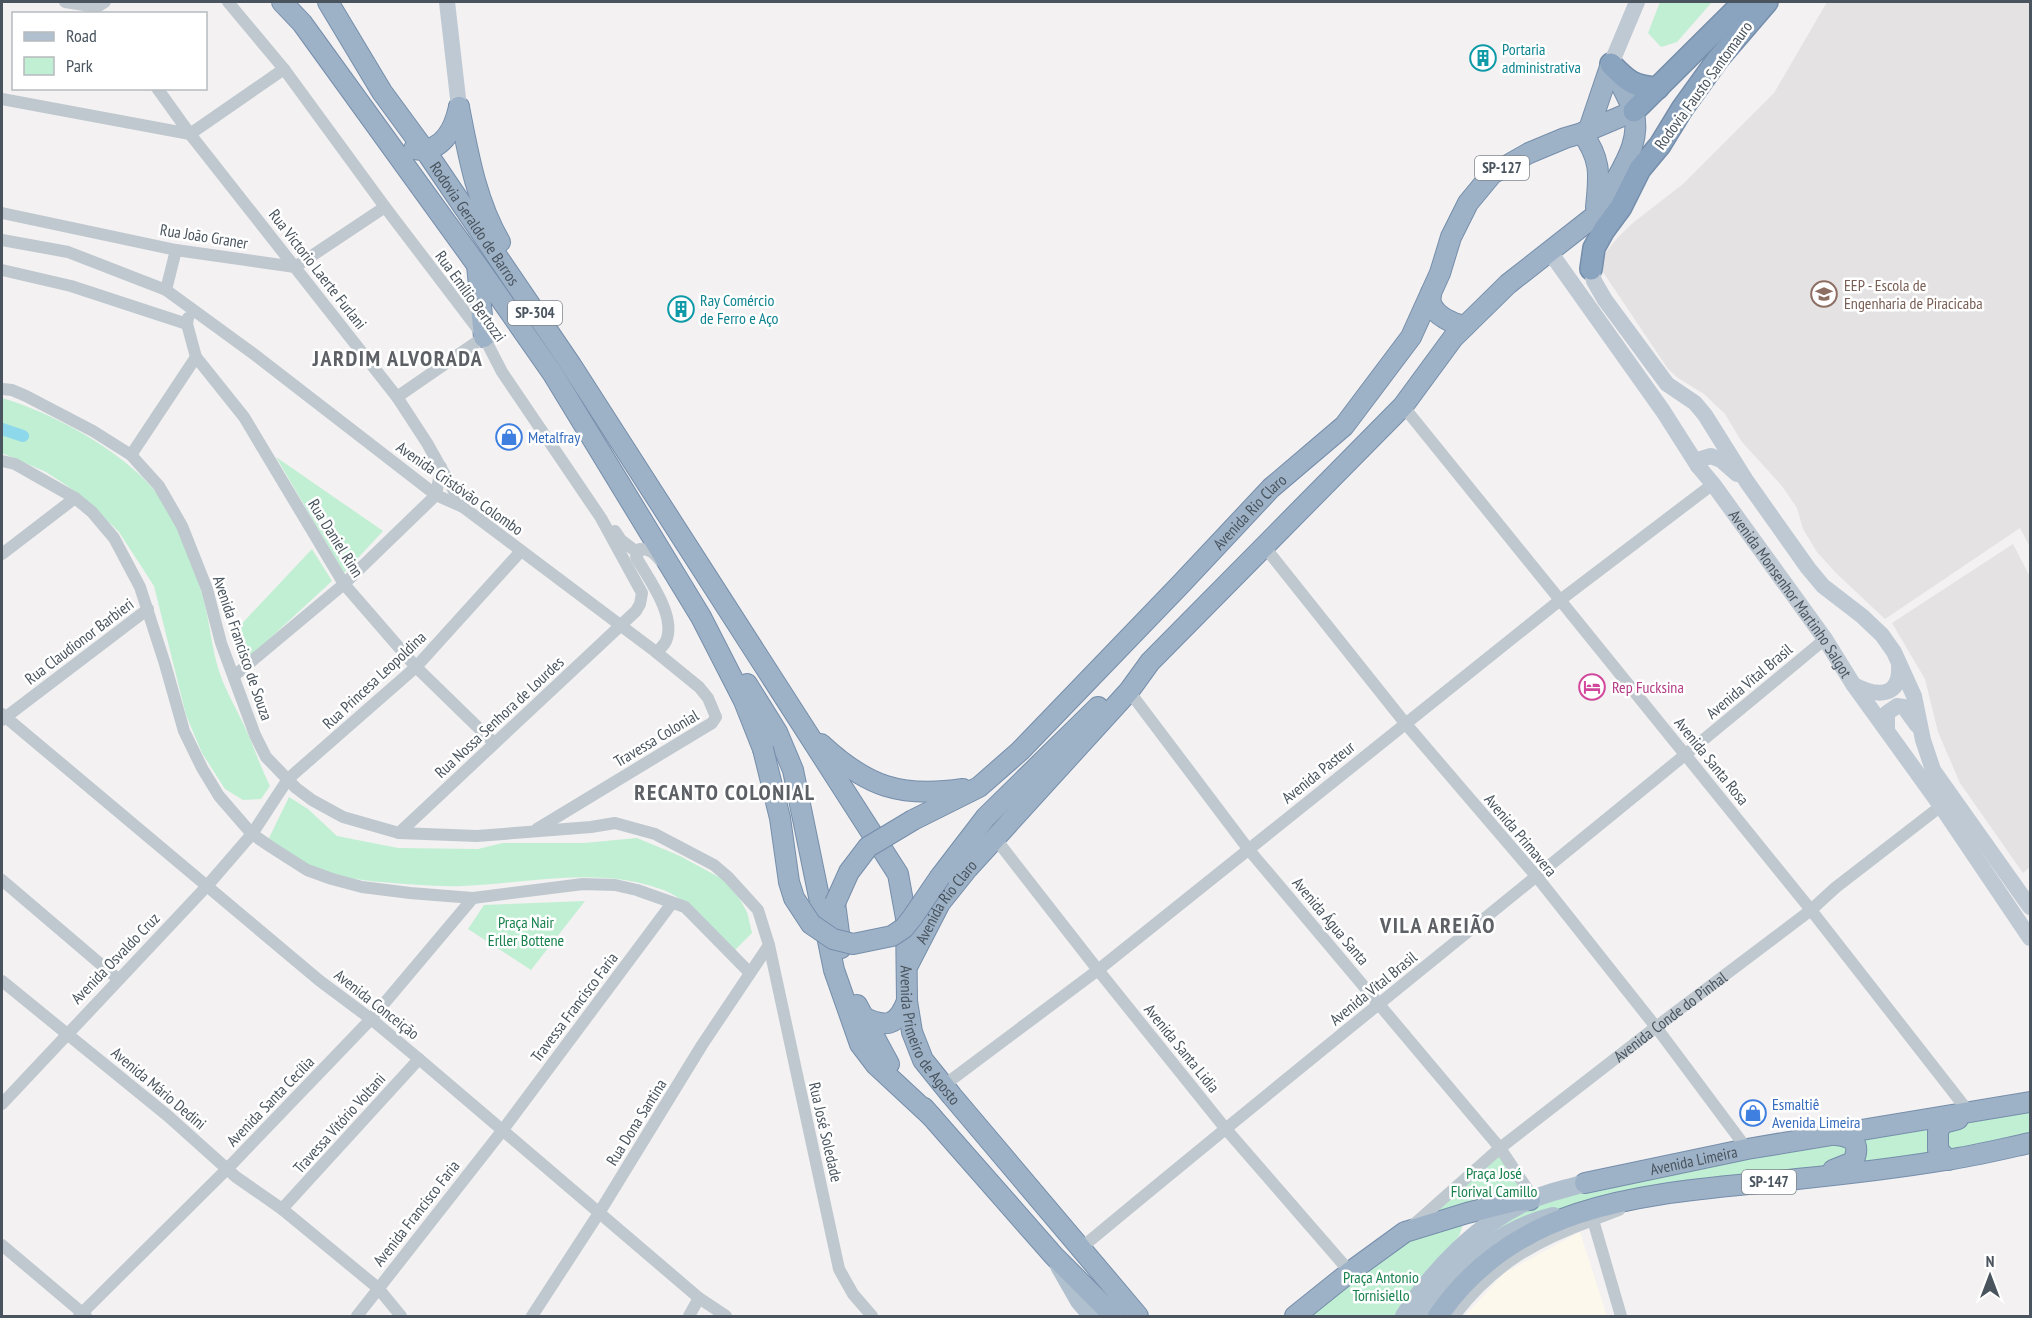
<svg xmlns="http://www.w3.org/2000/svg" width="2032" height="1318" viewBox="0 0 2032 1318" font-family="'PT Sans Narrow',sans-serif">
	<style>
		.commercial { fill: #fcf8ec }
		.education { fill: #e4e2e3 }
		.green { fill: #c1efd3 }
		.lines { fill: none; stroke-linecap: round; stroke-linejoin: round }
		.canal { stroke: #8ed8ec; stroke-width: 12 }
		.trunk-casing { stroke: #758eab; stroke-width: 22 }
		.motorway-casing { stroke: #758eab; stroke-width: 24 }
		.minor { stroke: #bfc8cf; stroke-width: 12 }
		.secondary { stroke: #bfc9d4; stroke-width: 16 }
		.primary { stroke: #b1c0cf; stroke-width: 18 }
		.trunk { stroke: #9eb2c7; stroke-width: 20 }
		.motorway { stroke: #8aa3bf; stroke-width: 21 }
		.trunk-bridge-casing { stroke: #758eab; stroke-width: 22; stroke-linecap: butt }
		.trunk-bridge { stroke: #9eb2c7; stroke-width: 20 }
		.labels { text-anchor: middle; stroke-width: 5; stroke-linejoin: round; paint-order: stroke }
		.shield { fill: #fff; stroke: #80878e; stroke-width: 1.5 }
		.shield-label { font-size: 15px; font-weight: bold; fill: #49545e }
		.culture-label { font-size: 16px; fill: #0d838f; stroke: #fff; text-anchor: start }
		.street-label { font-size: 16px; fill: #49545e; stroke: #fff }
		.education-label { font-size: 16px; fill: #785e54; stroke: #fff; text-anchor: start }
		.shop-label { font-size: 16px; fill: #366cbe; stroke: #fff; text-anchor: start }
		.hotel-label { font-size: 16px; fill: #b23c85; stroke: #fff; text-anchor: start }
		.park-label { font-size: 16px; fill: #18814d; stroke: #fff }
		.district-label { font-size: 22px; font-weight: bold; letter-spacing: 1.5px; fill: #5d6166; stroke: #fff }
	</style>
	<rect width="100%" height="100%" fill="#f3f1f1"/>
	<polygon class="commercial" points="1580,1232 1607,1316 1465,1316 1504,1273"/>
	<g class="education">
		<polygon points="1827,2 2030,2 2030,547 2020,528 1885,619 1836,573 1817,552 1803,529 1797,508 1782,486 1742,442 1725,414 1704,394 1678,378 1668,369 1603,272 1603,256 1618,237 1634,222 1683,184 1774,93"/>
		<polygon points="2013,544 2030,577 2030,867 2023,873 1960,783 1938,732 1925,679 1892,623"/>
	</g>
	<g class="green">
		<polygon points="1660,2 1712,2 1677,42 1661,47 1648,33"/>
		<path d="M 2,398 C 53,413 121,450 155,491 C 178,520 191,559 202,594 C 210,620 211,648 220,674 C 227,694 239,713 247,732 C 255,750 261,768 270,786 L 261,799 L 243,800 L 225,789 L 202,753 L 186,715 L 154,586 L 119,532 L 86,500 L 66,485 L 46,472 L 2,453 Z"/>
		<polygon points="276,457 383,531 344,573"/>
		<polygon points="312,549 332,581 241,665 234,632"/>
		<path d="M 289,797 L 308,809 L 337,836 L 398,848 L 478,849 L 503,843 L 584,843 L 637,838 L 680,856 L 724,880 L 739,898 L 747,912 L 752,933 L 733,952 C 713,931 693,903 666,891 C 601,865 530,883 463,886 C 436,887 408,884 381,882 C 357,880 332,876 310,867 C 298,863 279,847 269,838 Z"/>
		<polygon points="585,901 531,970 468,929 484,905"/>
		<polygon points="2030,1100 2030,1143 1643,1198 1419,1292 1530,1200"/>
		<polygon points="1500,1148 1525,1193 1467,1213 1459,1236 1420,1280 1398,1316 1297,1316"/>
	</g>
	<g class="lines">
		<polyline class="canal" points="2,429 23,436"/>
		<g class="trunk-casing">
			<g id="trunk">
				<polyline points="282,2 302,23 477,265 553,374 701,617 744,701 763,749"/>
				<path id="s3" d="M 328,2 L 382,92 L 429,156 L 571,365 L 898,874 L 906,918 L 907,1001 L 912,1032 L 923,1060 L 952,1096 L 1138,1316"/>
				<path d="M 459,107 C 468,153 476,201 500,242"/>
				<polyline points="1589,129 1611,64"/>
				<path d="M 1582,133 C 1602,160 1599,176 1596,207"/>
				<path d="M 414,149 C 441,154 454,130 459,107"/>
				<path d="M 1611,189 C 1624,165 1642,139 1633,111 C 1628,95 1617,80 1611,64"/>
				<polyline points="477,265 484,337"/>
				<path d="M 1431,293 C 1431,296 1430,300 1431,303 C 1435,316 1453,324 1465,326"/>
				<polyline points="747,684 777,732 793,770 834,970 860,1044 876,1065 932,1117"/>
				<path d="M 821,744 C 867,787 901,798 963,789"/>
				<path id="s4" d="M 913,820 L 979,787 L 1020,751 L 1180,585 L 1271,488 L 1344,426 L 1411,337 L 1440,273 L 1451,237 L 1468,203 L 1492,174 L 1529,153 L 1565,138 L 1582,133 L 1634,111"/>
				<polyline points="940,877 986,817 1098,707"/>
				<polyline points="835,903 841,948"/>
				<path id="s5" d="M 908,965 L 940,903 L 968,868 L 1129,691 L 1150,662 L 1403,406 L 1453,338 L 1508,284 L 1596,215 L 1634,175"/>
				<polyline points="857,1005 889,1064"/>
				<path d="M 861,1016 C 885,1028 897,1027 907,1001"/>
				<polyline points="924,1108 1054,1256 1114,1316"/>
				<polyline points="1948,1160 1938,1150 1938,1131 1943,1123 1958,1119"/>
				<path d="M 1833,1170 L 1853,1162 C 1861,1144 1854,1137 1836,1135"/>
				<path id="s6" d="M 1585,1183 L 1747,1149 L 2030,1102"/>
				<polyline points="1295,1316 1350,1272 1405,1232 1467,1213 1515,1201 1530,1200"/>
				<path d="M 1438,1316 C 1522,1193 1665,1194 1797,1179 C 1847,1174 1897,1168 1946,1160 C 1974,1156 2002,1149 2030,1143"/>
			</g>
		</g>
		<g class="motorway-casing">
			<g id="motorway">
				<path d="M 1611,64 C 1627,81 1634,87 1658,88"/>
				<polyline points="1634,111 1744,2"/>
				<polyline points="1591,269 1594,248 1604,230 1621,207 1640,169 1660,145 1682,109 1718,59 1767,2"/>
			</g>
		</g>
		<g class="minor">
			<polyline points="65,2 97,7 105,2"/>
			<polyline points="228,2 284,69 385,207 484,337 502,372 601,518 642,593 640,604 636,611 399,833"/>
			<polyline points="157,88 190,134 397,397 427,443 463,507"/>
			<polyline points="2,99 190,134 284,69"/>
			<polyline points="2,213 176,250 295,267 385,207"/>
			<polyline points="2,240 68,252 166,290 255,355 436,495 463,507 656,652 699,687 708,698 716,717 712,723 537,829"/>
			<polyline points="2,270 71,286 187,324 188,318"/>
			<polyline points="166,290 176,250"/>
			<polyline points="187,324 196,357 244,417 344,584 416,667 494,743"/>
			<polyline points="2,389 12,390 26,396 93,431 131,455 159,486 182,526 207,589 221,643 255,735 266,757 296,788 312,800 343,817 399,833 477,836 591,827 615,823 655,834 714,865 728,877 758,910 769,945 839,1269 853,1294 872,1316"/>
			<polyline points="397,397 484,337"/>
			<polyline points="1403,406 1811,910 1968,1111"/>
			<polyline points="131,455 196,357"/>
			<polyline points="2,461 15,464 75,498 92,512 114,538 140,587 165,664 184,731 202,768 219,796 252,834 271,847 307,870 332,879 362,887 410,893 473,898 583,884 615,885 637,890 685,907 750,973"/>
			<polyline points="615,531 621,540 638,553"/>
			<polyline points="1264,546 1405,723 1537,877 1656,1027 1747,1149"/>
			<polyline points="2,554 75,498"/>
			<path d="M 656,652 C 660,649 664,645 666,641 C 677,616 648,578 636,557 L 640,549 C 650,549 653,552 660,560"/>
			<polyline points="234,676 344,584 436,495 441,467"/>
			<polyline points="1129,691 1249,850 1500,1148 1534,1199"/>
			<polyline points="2,714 320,981 371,1019 419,1059 699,1298 726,1316"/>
			<polyline points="2,720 148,609"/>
			<polyline points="995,838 1098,970 1225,1128 1350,1272"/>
			<polyline points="2,880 118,979"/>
			<polyline points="2,981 168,1116 236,1177 282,1209 378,1288 401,1316"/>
			<polyline points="943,1086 1098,970 1559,601 1713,484"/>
			<polyline points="2,1104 207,886 252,834 288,779 416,667 521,551"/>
			<polyline points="282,1209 419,1059"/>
			<polyline points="1619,1210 1593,1220 1621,1316"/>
			<path id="s1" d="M 1411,1227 L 1500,1148 L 1656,1027 L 1811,910 L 1835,888 L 1941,806"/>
			<polyline points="2,1245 86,1316"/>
			<path d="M 1081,1248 C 1327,1043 1579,845 1825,639"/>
			<polyline points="79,1316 227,1169 371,1019 473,898"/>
			<polyline points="357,1316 502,1131 672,903"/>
			<polyline points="532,1316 599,1213 702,1045 769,945"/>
			<polyline points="689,1316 699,1298"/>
			<path d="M 1454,1316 C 1492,1266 1534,1241 1593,1220"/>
		</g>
		<g class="secondary">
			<polyline points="447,2 459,107"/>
			<polyline points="1611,64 1637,2"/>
			<path id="s2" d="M 1550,252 L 1663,411 L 1698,466 L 1713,484 L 1825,639 L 1853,684 L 1941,806 L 2030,938"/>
			<polyline points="1591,269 1594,281 1605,300 1667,384 1695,403 1705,415 1747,482 1808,568 1823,586 1862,616 1882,635 1894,652 1914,696 1923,740 1933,770 2030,907"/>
			<polyline points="1698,466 1701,459 1711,456 1721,460 1737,474"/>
			<path d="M 1854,685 C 1877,697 1901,698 1899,665"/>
			<polyline points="1887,730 1887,713 1897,706 1904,707 1917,725"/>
		</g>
		<g class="primary">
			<polyline points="1059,1266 1079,1301 1092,1316"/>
			<path d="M 1404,1316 C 1432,1271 1479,1223 1528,1201 C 1545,1193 1566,1189 1585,1183"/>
			<path d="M 1422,1316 C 1428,1307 1434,1298 1440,1289 C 1466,1256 1512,1226 1553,1216"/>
		</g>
		<use href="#trunk" class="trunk"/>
		<use href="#motorway" class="motorway"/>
		<g class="trunk-bridge-casing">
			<g id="trunk-bridge">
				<polyline points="763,749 780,818 789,882 794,898 811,924 833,939 853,944 892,936 904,928 912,918 940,877"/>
				<polyline points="835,903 849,872 868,847 913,820"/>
			</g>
		</g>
		<use href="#trunk-bridge" class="trunk-bridge"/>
	</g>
	<defs>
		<g id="building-ring" transform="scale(1.35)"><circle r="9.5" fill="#fff" stroke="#0f9aa8" stroke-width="1.5"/><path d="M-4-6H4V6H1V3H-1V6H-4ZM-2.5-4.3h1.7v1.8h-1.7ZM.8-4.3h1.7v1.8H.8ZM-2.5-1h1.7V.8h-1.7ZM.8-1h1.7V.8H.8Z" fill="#0f9aa8"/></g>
		<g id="university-ring" transform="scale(1.35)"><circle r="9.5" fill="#fff" stroke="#8d6e63" stroke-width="1.5"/><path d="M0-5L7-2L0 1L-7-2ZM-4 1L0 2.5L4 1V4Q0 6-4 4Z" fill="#8d6e63"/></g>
		<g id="shop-ring" transform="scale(1.35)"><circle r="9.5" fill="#fff" stroke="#3f7fe0" stroke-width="1.5"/><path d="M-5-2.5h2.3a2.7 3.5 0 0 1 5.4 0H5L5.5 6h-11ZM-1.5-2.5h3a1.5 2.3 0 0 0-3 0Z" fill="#3f7fe0"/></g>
		<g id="hotel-ring" transform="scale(1.35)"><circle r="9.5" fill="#fff" stroke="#d1479c" stroke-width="1.5"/><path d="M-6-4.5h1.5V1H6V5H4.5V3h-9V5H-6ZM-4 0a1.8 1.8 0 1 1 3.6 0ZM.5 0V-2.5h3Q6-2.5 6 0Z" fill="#d1479c"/></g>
	</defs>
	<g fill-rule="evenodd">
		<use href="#building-ring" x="1483" y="58"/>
		<use href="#university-ring" x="1824" y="294"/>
		<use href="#building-ring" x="681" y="309"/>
		<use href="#shop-ring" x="509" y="437"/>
		<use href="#hotel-ring" x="1592" y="687"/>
		<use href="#shop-ring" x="1753" y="1113"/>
	</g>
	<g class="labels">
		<g class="shield">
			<rect x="1475" y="156" width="54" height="24" rx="4.5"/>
			<rect x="508" y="301" width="54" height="24" rx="4.5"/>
			<rect x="1742" y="1170" width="54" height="24" rx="4.5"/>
		</g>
		<g class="shield-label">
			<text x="1502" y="173">SP-127</text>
			<text x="535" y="318">SP-304</text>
			<text x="1769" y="1187">SP-147</text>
		</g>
		<g class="culture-label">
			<text x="1502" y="55">Portaria<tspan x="1502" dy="18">administrativa</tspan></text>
			<text x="700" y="306">Ray Comércio<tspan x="700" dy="18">de Ferro e Aço</tspan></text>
		</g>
		<g class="street-label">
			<text transform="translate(1703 85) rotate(-54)" y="6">Rodovia Fausto Santomauro</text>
			<text dy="6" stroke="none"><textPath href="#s3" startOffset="266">Rodovia Geraldo de Barros</textPath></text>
			<text transform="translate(204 236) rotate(9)" y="6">Rua João Graner</text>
			<text transform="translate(318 269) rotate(52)" y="6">Rua Victorio Laerte Furlani</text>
			<text transform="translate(471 296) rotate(54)" y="6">Rua Emílio Bertozzi</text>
			<text transform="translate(460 488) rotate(35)" y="6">Avenida Cristóvão Colombo</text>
			<text dy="6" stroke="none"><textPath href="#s4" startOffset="460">Avenida Rio Claro</textPath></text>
			<text transform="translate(336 538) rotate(58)" y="6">Rua Daniel Rinn</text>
			<text dy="6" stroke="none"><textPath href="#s2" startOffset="418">Avenida Monsenhor Martinho Salgot</textPath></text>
			<text transform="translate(79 641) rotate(-37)" y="6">Rua Claudionor Barbieri</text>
			<text transform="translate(243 648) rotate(71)" y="6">Avenida Francisco de Souza</text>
			<text transform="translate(374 680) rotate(-43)" y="6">Rua Princesa Leopoldina</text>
			<text transform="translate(1749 681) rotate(-40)" y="6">Avenida Vital Brasil</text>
			<text transform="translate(499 717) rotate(-43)" y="6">Rua Nossa Senhora de Lourdes</text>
			<text transform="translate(656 738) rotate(-31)" y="6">Travessa Colonial</text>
			<text transform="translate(1712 761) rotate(51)" y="6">Avenida Santa Rosa</text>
			<text transform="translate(1318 772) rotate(-39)" y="6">Avenida Pasteur</text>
			<text transform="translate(1521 835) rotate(50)" y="6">Avenida Primavera</text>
			<text dy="6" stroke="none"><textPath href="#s5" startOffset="74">Avenida Rio Claro</textPath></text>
			<text transform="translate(1331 921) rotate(50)" y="6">Avenida Água Santa</text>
			<text transform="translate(115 958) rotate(-46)" y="6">Avenida Osvaldo Cruz</text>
			<text transform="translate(1373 988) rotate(-39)" y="6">Avenida Vital Brasil</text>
			<text transform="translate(377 1004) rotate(38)" y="6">Avenida Conceição</text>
			<text transform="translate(574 1007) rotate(-53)" y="6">Travessa Francisco Faria</text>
			<text dy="6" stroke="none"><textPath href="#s1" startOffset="334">Avenida Conde do Pinhal</textPath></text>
			<text dy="6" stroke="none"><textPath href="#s3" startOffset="1210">Avenida Primeiro de Agosto</textPath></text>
			<text transform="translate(1182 1048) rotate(51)" y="6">Avenida Santa Lidia</text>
			<text transform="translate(159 1088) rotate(40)" y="6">Avenida Mário Dedini</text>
			<text transform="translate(270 1101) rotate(-46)" y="6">Avenida Santa Cecília</text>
			<text transform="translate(636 1122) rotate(-58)" y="6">Rua Dona Santina</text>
			<text transform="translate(339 1123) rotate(-48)" y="6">Travessa Vitório Voltani</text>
			<text transform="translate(826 1132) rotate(77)" y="6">Rua José Soledade</text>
			<text dy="6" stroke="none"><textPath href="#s6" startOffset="111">Avenida Limeira</textPath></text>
			<text transform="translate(416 1213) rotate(-52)" y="6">Avenida Francisco Faria</text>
		</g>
		<g class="education-label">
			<text x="1844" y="291">EEP - Escola de<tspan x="1844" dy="18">Engenharia de Piracicaba</tspan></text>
		</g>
		<g class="shop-label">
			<text x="528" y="443">Metalfray</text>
			<text x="1772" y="1110">Esmaltiê<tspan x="1772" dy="18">Avenida Limeira</tspan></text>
		</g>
		<g class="hotel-label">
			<text x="1612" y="693">Rep Fucksina</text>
		</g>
		<g class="park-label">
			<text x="526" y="928">Praça Nair<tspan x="526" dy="18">Erller Bottene</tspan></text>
			<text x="1494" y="1179">Praça José<tspan x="1494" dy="18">Florival Camillo</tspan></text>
			<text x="1381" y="1283">Praça Antonio<tspan x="1381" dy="18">Tornisiello</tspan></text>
		</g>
		<g class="district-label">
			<text x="398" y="366">JARDIM ALVORADA</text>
			<text x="725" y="800">RECANTO COLONIAL</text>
			<text x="1438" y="933">VILA AREIÃO</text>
		</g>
	</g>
	<rect width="2032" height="1318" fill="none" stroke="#49545e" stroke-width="6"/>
	<rect x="12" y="12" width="195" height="78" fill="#ffffff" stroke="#b6bbbf" stroke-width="1.5"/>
	<rect x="24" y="32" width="30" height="9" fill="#b1c0cf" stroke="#b6bbbf" stroke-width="1.5"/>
	<text x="66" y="42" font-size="18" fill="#49545e">Road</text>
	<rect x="24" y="57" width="30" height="18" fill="#c1efd3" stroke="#b6bbbf" stroke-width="1.5"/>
	<text x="66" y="72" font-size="18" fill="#49545e">Park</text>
	<g transform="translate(1990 1276)" stroke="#ffffff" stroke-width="4.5" paint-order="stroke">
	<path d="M0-4.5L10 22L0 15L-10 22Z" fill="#49545e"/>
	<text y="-9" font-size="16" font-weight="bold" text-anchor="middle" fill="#49545e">N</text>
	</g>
</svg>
